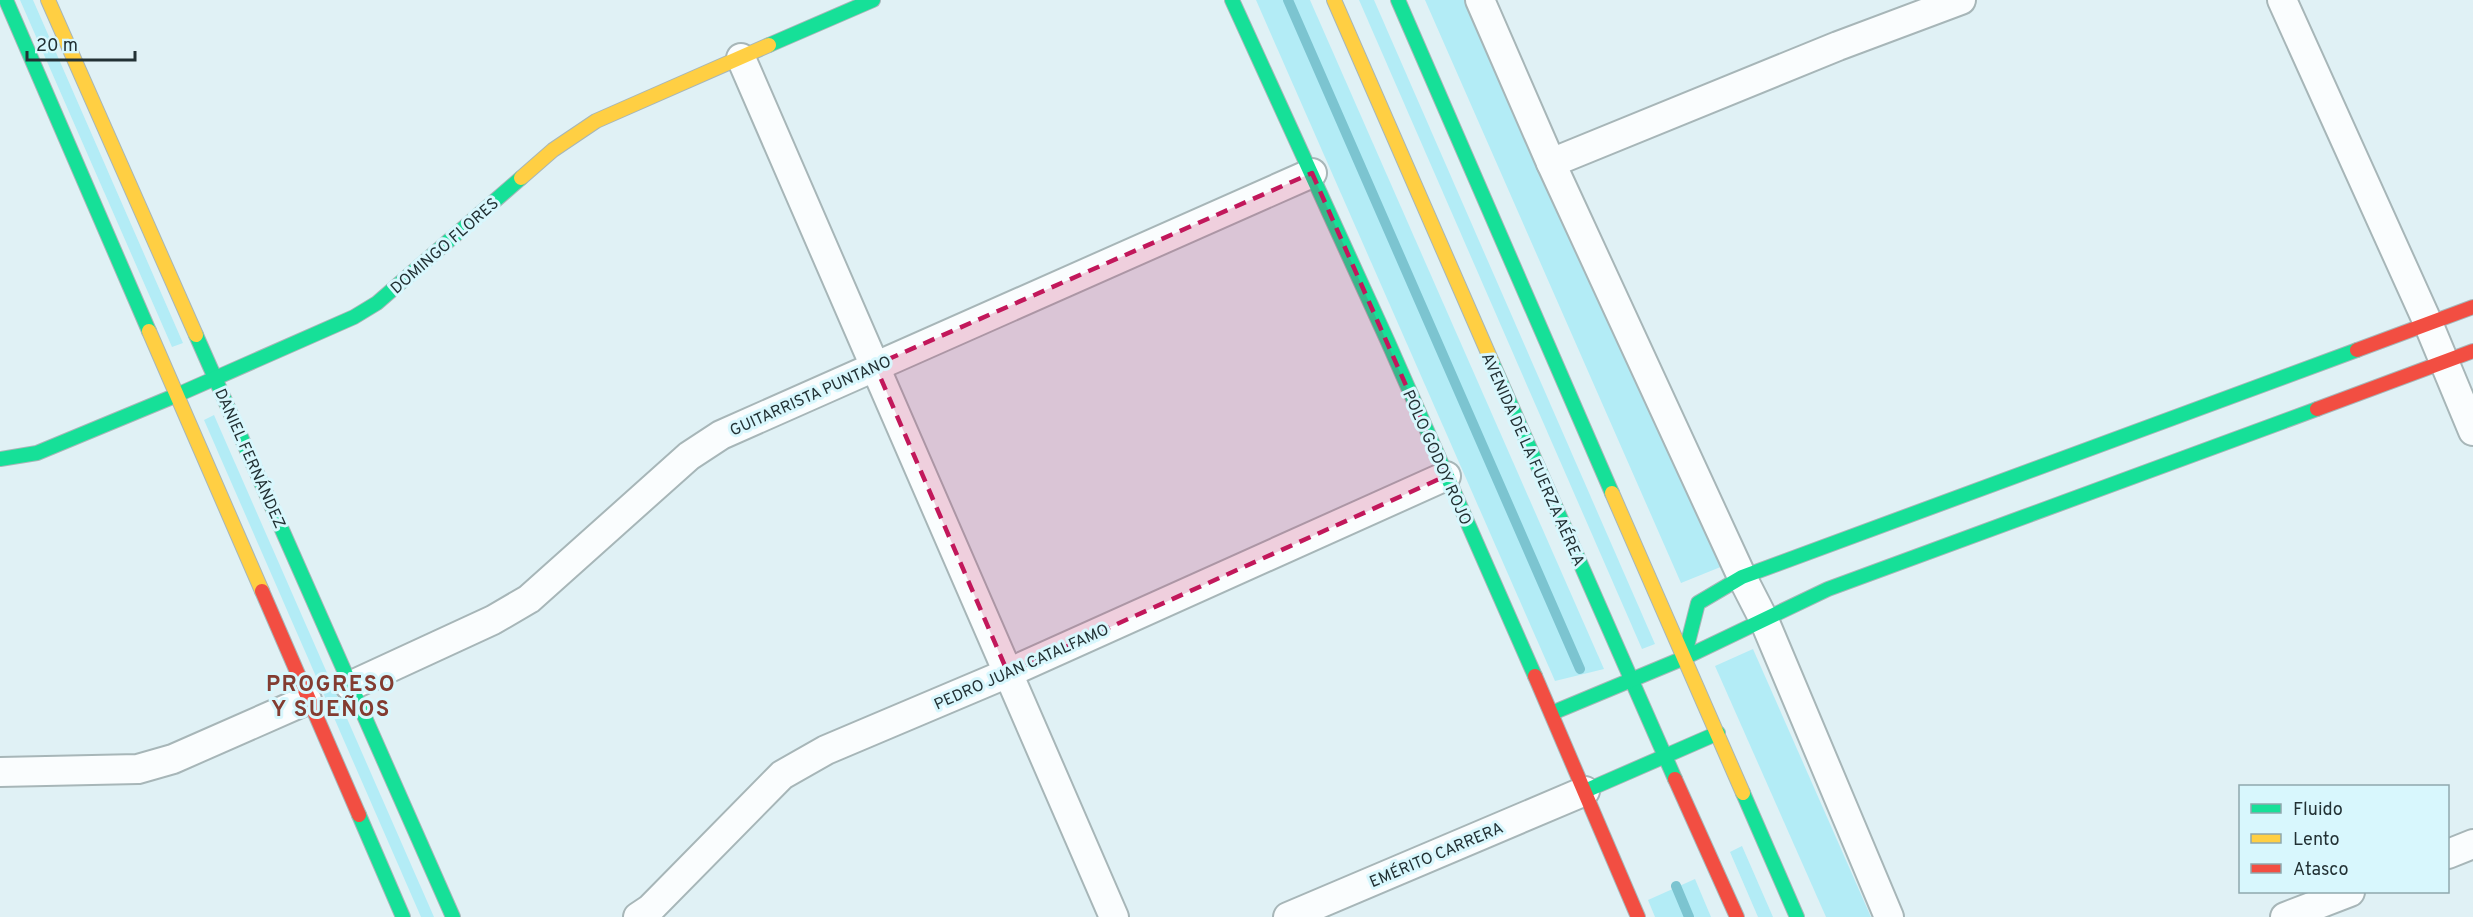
<svg xmlns="http://www.w3.org/2000/svg" width="2473" height="917" viewBox="0 0 2473 917" font-family="Overpass,sans-serif">
	<style>
		.green { fill: #b3ecf6 }
		.lines { fill: none; stroke-linecap: round; stroke-linejoin: round }
		.stream { stroke: #7cc4d0; stroke-width: 10 }
		.street-casing { stroke: #a7b6b8; stroke-width: 32 }
		.fast-casing { stroke: #a7b6b8; stroke-width: 16 }
		.slow-casing { stroke: #a7b6b8; stroke-width: 16 }
		.jam-casing { stroke: #a7b6b8; stroke-width: 16 }
		.street { stroke: #fafdfe; stroke-width: 28 }
		.fast { stroke: #16e098; stroke-width: 14 }
		.slow { stroke: #ffcf43; stroke-width: 14 }
		.jam { stroke: #f24e42; stroke-width: 14 }
		.marked { fill: #c2185b; fill-opacity: 0.2; stroke: #c2185b; stroke-width: 4.5; stroke-dasharray: 12 8; stroke-linejoin: round }
		.labels { text-anchor: middle; stroke-width: 6; stroke-linejoin: round; paint-order: stroke }
		.street-label { font-size: 16px; fill: #223134; stroke: #d8f7fd }
		.district-label { font-size: 22px; font-weight: bold; letter-spacing: 1.5px; fill: #833c31; stroke: #d8f7fd }
	</style>
	<rect width="100%" height="100%" fill="#e0f1f5"/>
	<g class="green">
		<polygon points="20,0 33,0 183,343 172,347"/>
		<polygon points="1256,0 1310,0 1604,669 1555,681"/>
		<polygon points="1359,0 1374,0 1655,644 1642,649"/>
		<polygon points="1425,0 1464,0 1566,232 1723,566 1681,583"/>
		<polygon points="214,415 434,917 421,917 204,420"/>
		<polygon points="1753,649 1871,917 1826,917 1715,666"/>
		<polygon points="1742,846 1773,917 1758,917 1730,852"/>
		<polygon points="1695,879 1711,917 1655,917 1648,900"/>
	</g>
	<g class="lines">
		<g class="stream">
			<polyline points="1288,0 1580,669"/>
			<polyline points="1676,886 1689,917"/>
		</g>
		<g class="street-casing">
			<g id="street">
				<polyline points="1480,0 1551,163 1742,577 1764,620 1889,917"/>
				<polyline points="2282,0 2428,323 2473,431"/>
				<polyline points="741,58 1114,917"/>
				<polyline points="1551,163 1838,46 1961,0"/>
				<polyline points="350,686 493,620 529,599 689,456 721,435 1312,173"/>
				<polyline points="0,772 138,769 173,759 307,700"/>
				<polyline points="2448,854 2473,844"/>
				<polyline points="638,917 650,909 782,775 826,750 1008,673 1446,476"/>
				<polyline points="1288,917 1585,791"/>
				<polyline points="2285,917 2350,892"/>
			</g>
		</g>
		<g class="fast-casing">
			<g id="fast">
				<polyline points="6,0 149,331"/>
				<polyline points="1232,0 1388,342 1535,676"/>
				<polyline points="1398,0 1612,493"/>
				<polyline points="769,45 873,0"/>
				<polyline points="196,335 453,917"/>
				<polyline points="1492,362 1675,779"/>
				<polyline points="0,459 37,453 177,395 354,317 377,303 521,178"/>
				<polyline points="1684,658 1698,603 1742,577 2357,350"/>
				<polyline points="1552,713 1684,658 1828,589 2317,409"/>
				<polyline points="1585,791 1718,733"/>
				<polyline points="1743,793 1797,917"/>
				<polyline points="359,815 403,917"/>
			</g>
		</g>
		<g class="slow-casing">
			<g id="slow">
				<polyline points="48,0 196,335"/>
				<polyline points="1334,0 1492,362"/>
				<polyline points="521,178 553,150 596,121 769,45"/>
				<polyline points="149,331 262,591"/>
				<polyline points="1612,493 1743,793"/>
			</g>
		</g>
		<g class="jam-casing">
			<g id="jam">
				<polyline points="2357,350 2473,307"/>
				<polyline points="2317,409 2473,351"/>
				<polyline points="262,591 359,815"/>
				<polyline points="1535,676 1638,917"/>
				<polyline points="1675,779 1737,917"/>
			</g>
		</g>
		<use href="#street" class="street"/>
		<use href="#fast" class="fast"/>
		<use href="#slow" class="slow"/>
		<use href="#jam" class="jam"/>
	</g>
	<path class="marked" d="M 1312,173 L 1446,476 L 1008,673 L 875,365 Z"/>
	<g class="labels">
		<g class="street-label">
			<text transform="translate(444 245) rotate(-41)" y="6">DOMINGO FLORES</text>
			<text transform="translate(810 395) rotate(-24)" y="6">GUITARRISTA PUNTANO</text>
			<text transform="translate(1438 457) rotate(66)" y="6">POLO GODOY ROJO</text>
			<text transform="translate(251 458) rotate(66)" y="6">DANIEL FERNÁNDEZ</text>
			<text transform="translate(1534 459) rotate(66)" y="6">AVENIDA DE LA FUERZA AÉREA</text>
			<text transform="translate(1021 666) rotate(-24)" y="6">PEDRO JUAN CATALFAMO</text>
			<text transform="translate(1436 854) rotate(-23)" y="6">EMÉRITO CARRERA</text>
		</g>
		<g class="district-label">
			<text x="331" y="691">PROGRESO<tspan x="331" dy="25">Y SUEÑOS</tspan></text>
		</g>
	</g>
	<rect x="2239" y="785" width="210" height="108" fill="#d8f7fd" stroke="#8fa8ad" stroke-width="1.5"/>
	<rect x="2251" y="804" width="30" height="9" fill="#16e098" stroke="#8fa8ad" stroke-width="1.5"/>
	<text x="2293" y="815" font-size="18" fill="#223134">Fluido</text>
	<rect x="2251" y="834" width="30" height="9" fill="#ffcf43" stroke="#8fa8ad" stroke-width="1.5"/>
	<text x="2293" y="845" font-size="18" fill="#223134">Lento</text>
	<rect x="2251" y="864" width="30" height="9" fill="#f24e42" stroke="#8fa8ad" stroke-width="1.5"/>
	<text x="2293" y="875" font-size="18" fill="#223134">Atasco</text>
	<path d="M27 51v9h108v-9" fill="none" stroke="#223134" stroke-width="3"/>
	<text x="36" y="51" font-size="18" fill="#223134" stroke="#d8f7fd" stroke-width="4.5" paint-order="stroke">20 m</text>
</svg>
